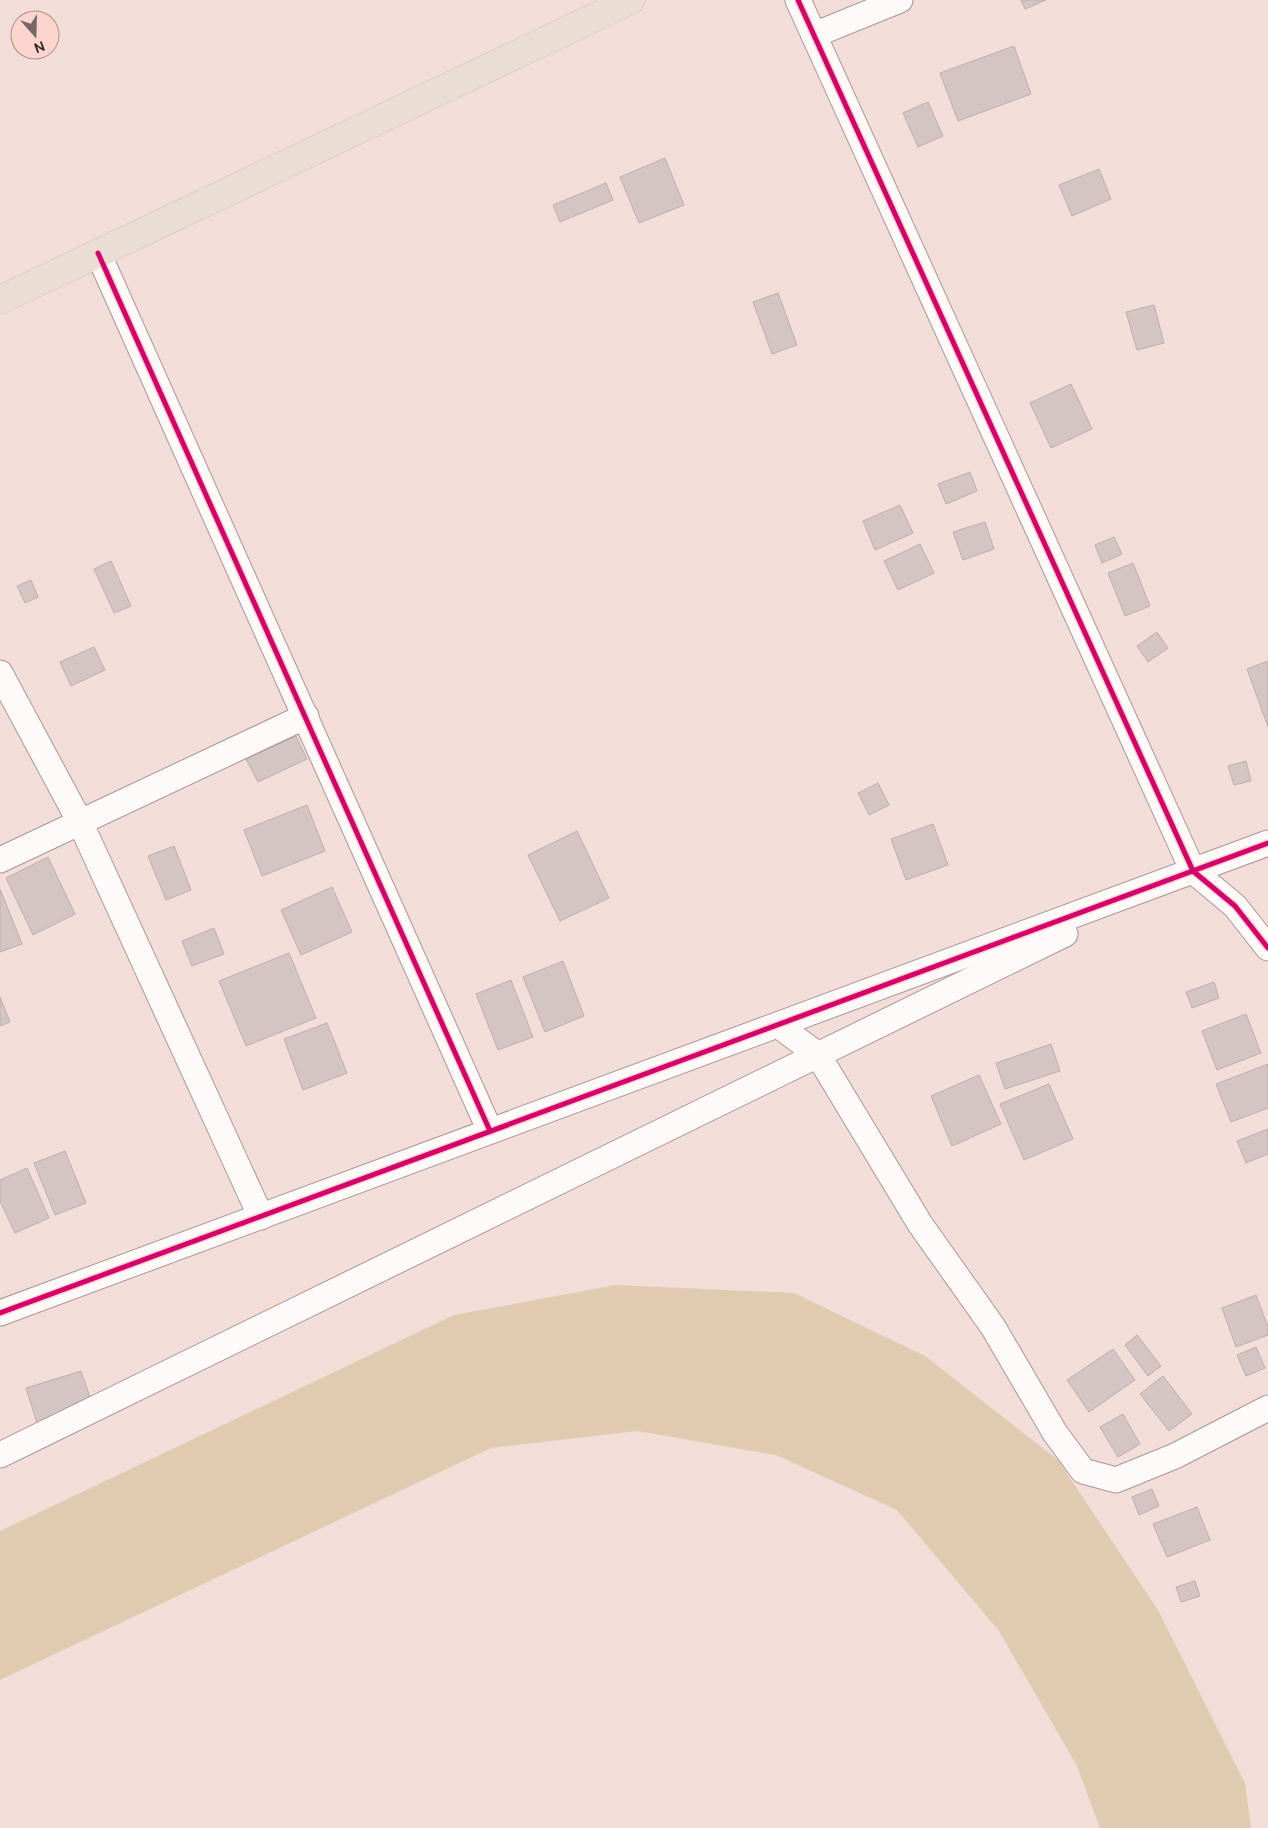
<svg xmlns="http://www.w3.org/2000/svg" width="1268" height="1828" viewBox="0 0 1268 1828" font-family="Ubuntu,sans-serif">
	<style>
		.green { fill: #e1cbb0 }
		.building { fill: #d4c4c3; stroke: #beaead }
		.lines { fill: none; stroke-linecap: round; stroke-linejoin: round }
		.minor-casing { stroke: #a89895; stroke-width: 27 }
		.trunk-casing { stroke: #c6bbb9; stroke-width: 29 }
		.minor { stroke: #fdfaf9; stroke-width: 25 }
		.trunk { stroke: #eaded4; stroke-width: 28 }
		.cycleway-casing { stroke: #fcd6ce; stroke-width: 8 }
		.cycleway { stroke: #d6006c; stroke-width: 5 }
	</style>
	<rect width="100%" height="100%" fill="#f2ddd8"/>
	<polygon class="green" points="616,1285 794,1293 925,1356 1058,1460 1158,1610 1245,1783 1251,1828 1100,1828 1077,1766 999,1631 897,1510 776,1455 637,1431 491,1448 0,1680 0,1531 454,1315"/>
	<g class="building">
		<polygon points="1021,0 1046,0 1025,9"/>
		<polygon points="1014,46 1031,94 958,121 940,73"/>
		<polygon points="928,102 943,136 918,147 903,113"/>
		<polygon points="665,158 684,205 639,223 620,177"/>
		<polygon points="1099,169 1111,199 1072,216 1059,185"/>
		<polygon points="606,183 613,200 560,222 553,205"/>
		<polygon points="778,293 797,345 772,354 753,302"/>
		<polygon points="1154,305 1164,343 1137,350 1126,312"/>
		<polygon points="1071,384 1092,429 1051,448 1030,403"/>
		<polygon points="970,472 977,491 946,504 938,484"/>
		<polygon points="900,505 913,533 875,550 863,521"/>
		<polygon points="985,522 994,549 963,560 953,532"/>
		<polygon points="1114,537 1122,554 1102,563 1095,545"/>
		<polygon points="920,544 934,573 898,590 884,561"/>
		<polygon points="111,561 131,606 114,613 94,569"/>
		<polygon points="1133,563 1150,606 1125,616 1108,573"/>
		<polygon points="31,580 38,597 25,603 17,586"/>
		<polygon points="1157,632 1168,648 1148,662 1137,646"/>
		<polygon points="94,647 105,670 71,686 60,662"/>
		<polygon points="1268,661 1268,727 1247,669"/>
		<polygon points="296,736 307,759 258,782 246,759"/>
		<polygon points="1246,761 1251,781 1234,785 1228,766"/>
		<polygon points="878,783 889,805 869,815 858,793"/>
		<polygon points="307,805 325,851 262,876 244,830"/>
		<polygon points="933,824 948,865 906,880 891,839"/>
		<polygon points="577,831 609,898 560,921 528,855"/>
		<polygon points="174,846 191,890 166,900 148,856"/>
		<polygon points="48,857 75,914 33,935 6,878"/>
		<polygon points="332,887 352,932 301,955 281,910"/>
		<polygon points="0,889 22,944 0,952"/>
		<polygon points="214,928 224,954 192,966 182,941"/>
		<polygon points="289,953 316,1018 246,1046 219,981"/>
		<polygon points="563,961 584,1016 545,1032 523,977"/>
		<polygon points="511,980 533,1037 498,1050 476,994"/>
		<polygon points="1214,982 1219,998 1192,1008 1186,992"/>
		<polygon points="0,997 10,1022 0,1026"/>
		<polygon points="1246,1014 1261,1053 1217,1070 1202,1031"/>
		<polygon points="327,1023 347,1073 303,1090 284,1039"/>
		<polygon points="1051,1044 1060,1071 1005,1089 996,1063"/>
		<polygon points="1268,1064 1268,1108 1231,1122 1216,1084"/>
		<polygon points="979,1075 1001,1124 952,1146 931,1096"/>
		<polygon points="1049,1084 1073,1139 1024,1160 1000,1104"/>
		<polygon points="1268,1129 1268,1154 1246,1163 1237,1141"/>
		<polygon points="65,1151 86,1203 55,1215 34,1163"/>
		<polygon points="27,1168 49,1218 15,1233 0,1201 0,1180"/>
		<polygon points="1256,1295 1268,1327 1268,1335 1236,1347 1222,1308"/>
		<polygon points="1137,1335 1161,1366 1148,1376 1125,1345"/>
		<polygon points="1256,1347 1265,1368 1246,1376 1237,1355"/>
		<polygon points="1113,1349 1135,1380 1089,1412 1067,1380"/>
		<polygon points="81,1371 93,1406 37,1423 26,1388"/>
		<polygon points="1163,1376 1192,1414 1169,1431 1140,1394"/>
		<polygon points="1123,1414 1140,1444 1118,1457 1100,1427"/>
		<polygon points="1152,1489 1159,1506 1139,1515 1132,1497"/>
		<polygon points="1197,1507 1210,1540 1167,1557 1153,1524"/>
		<polygon points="1195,1581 1200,1596 1181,1602 1176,1587"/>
	</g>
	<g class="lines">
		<g class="minor-casing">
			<g id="minor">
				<polyline points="798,0 1193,871 1235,906 1268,948"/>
				<polyline points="814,35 900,0"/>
				<polyline points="98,253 490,1131"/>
				<polyline points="0,673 80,822 261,1217"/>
				<polyline points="0,860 306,716"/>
				<polyline points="778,1025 818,1055 920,1224 993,1327 1055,1433 1083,1471 1116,1480 1175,1456 1268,1408"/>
				<polyline points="0,1313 1268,843"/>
				<polyline points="0,1455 1065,934"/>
			</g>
		</g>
		<g class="trunk-casing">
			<polyline id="trunk" points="0,300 631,0"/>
		</g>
		<use href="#minor" class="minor"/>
		<use href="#trunk" class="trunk"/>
		<g class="cycleway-casing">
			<g id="cycleway">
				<polyline points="798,0 1193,871 1235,906 1268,948"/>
				<polyline points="98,253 490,1131"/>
				<polyline points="0,1313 1268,843"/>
			</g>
		</g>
		<use href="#cycleway" class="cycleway"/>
	</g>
	<g transform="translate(35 35) rotate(160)"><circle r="24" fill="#fcd6ce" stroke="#ac908a"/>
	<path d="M0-4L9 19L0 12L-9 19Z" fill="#776663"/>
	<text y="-8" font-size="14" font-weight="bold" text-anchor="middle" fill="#352624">N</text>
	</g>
</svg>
